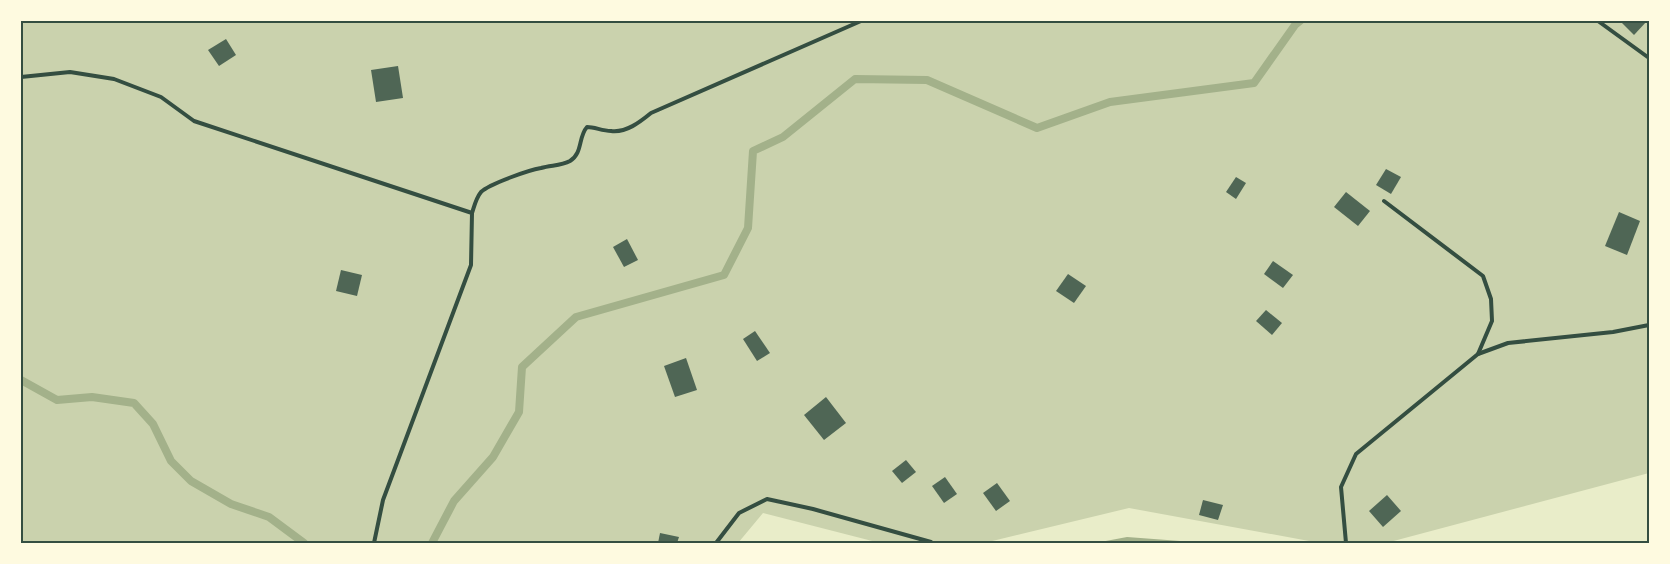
<svg xmlns="http://www.w3.org/2000/svg" width="1670" height="564" viewBox="0 0 1670 564" font-family="Helvetica,sans-serif">
	<style>
		.green { fill: #cad2ad }
		.water { fill: #a3b18a }
		.lines { fill: none; stroke-linecap: round; stroke-linejoin: round }
		.stream { stroke: #a3b18a; stroke-width: 8 }
		.building { fill: #4f6655 }
		.service { stroke: #344e41; stroke-width: 4 }
		.neatline { fill: none; stroke: #344e41; stroke-width: 2 }
	</style>
	<rect width="100%" height="100%" fill="#e9edc9"/>
	<polygon class="green" points="21,21 1649,21 1649,473 1386,543 1320,543 1129,508 984,543 880,543 763,513 738,543 21,543"/>
	<polygon class="water" points="1127,537 1207,543 1095,543"/>
	<g class="lines">
		<g class="stream">
			<polyline points="21,380 57,400 92,397 134,403 153,424 171,461 191,481 231,504 269,517 304,543"/>
			<polyline points="432,543 454,501 493,457 519,412 522,367 576,317 724,275 748,228 753,151 783,137 855,79 927,80 1037,128 1110,102 1254,83 1295,25 1300,21"/>
		</g>
	</g>
	<g class="building">
		<polygon points="1624,21 1647,21 1634,35 1622,23"/>
		<polygon points="226,39 236,55 219,66 208,50"/>
		<polygon points="398,66 403,98 376,102 371,70"/>
		<polygon points="1386,169 1401,177 1391,194 1376,185"/>
		<polygon points="1236,177 1246,183 1236,199 1226,192"/>
		<polygon points="1346,192 1370,211 1358,226 1334,207"/>
		<polygon points="1619,212 1640,221 1627,255 1605,246"/>
		<polygon points="627,239 638,260 624,267 613,247"/>
		<polygon points="1273,261 1293,275 1283,288 1264,274"/>
		<polygon points="341,270 362,275 357,296 336,291"/>
		<polygon points="1068,274 1086,286 1074,303 1056,291"/>
		<polygon points="1266,310 1282,323 1272,335 1256,321"/>
		<polygon points="755,331 770,353 757,361 743,339"/>
		<polygon points="686,358 697,390 675,397 664,366"/>
		<polygon points="826,397 846,423 824,440 804,415"/>
		<polygon points="906,460 916,472 902,483 892,471"/>
		<polygon points="945,477 957,494 944,503 932,486"/>
		<polygon points="997,483 1010,501 996,511 983,493"/>
		<polygon points="1387,495 1401,511 1383,527 1369,511"/>
		<polygon points="1203,500 1223,505 1218,520 1199,515"/>
		<polygon points="660,533 679,537 677,543 658,543"/>
	</g>
	<g class="lines">
		<g class="service">
			<polyline points="1598,21 1649,58"/>
			<polyline points="21,77 70,72 114,79 161,97 194,121 472,213 471,265 383,500 374,543"/>
			<polyline points="1384,201 1483,276 1491,299 1492,321 1478,354"/>
			<path d="M 472,213 C 474,207 476,198 481,192 C 489,184 529,170 541,168 C 551,165 561,166 570,161 C 583,153 578,137 587,127 C 595,127 602,131 611,131 C 626,133 640,122 651,113 L 861,21"/>
			<polyline points="716,543 739,513 767,499 813,509 931,542"/>
			<polyline points="1346,543 1341,487 1356,454 1478,354 1508,343 1613,332 1649,325"/>
		</g>
	</g>
	<rect width="1670" height="564" fill="none" stroke="#fefae0" stroke-width="45"/>
	<rect x="22" y="22" width="1626" height="520" class="neatline"/>
</svg>
